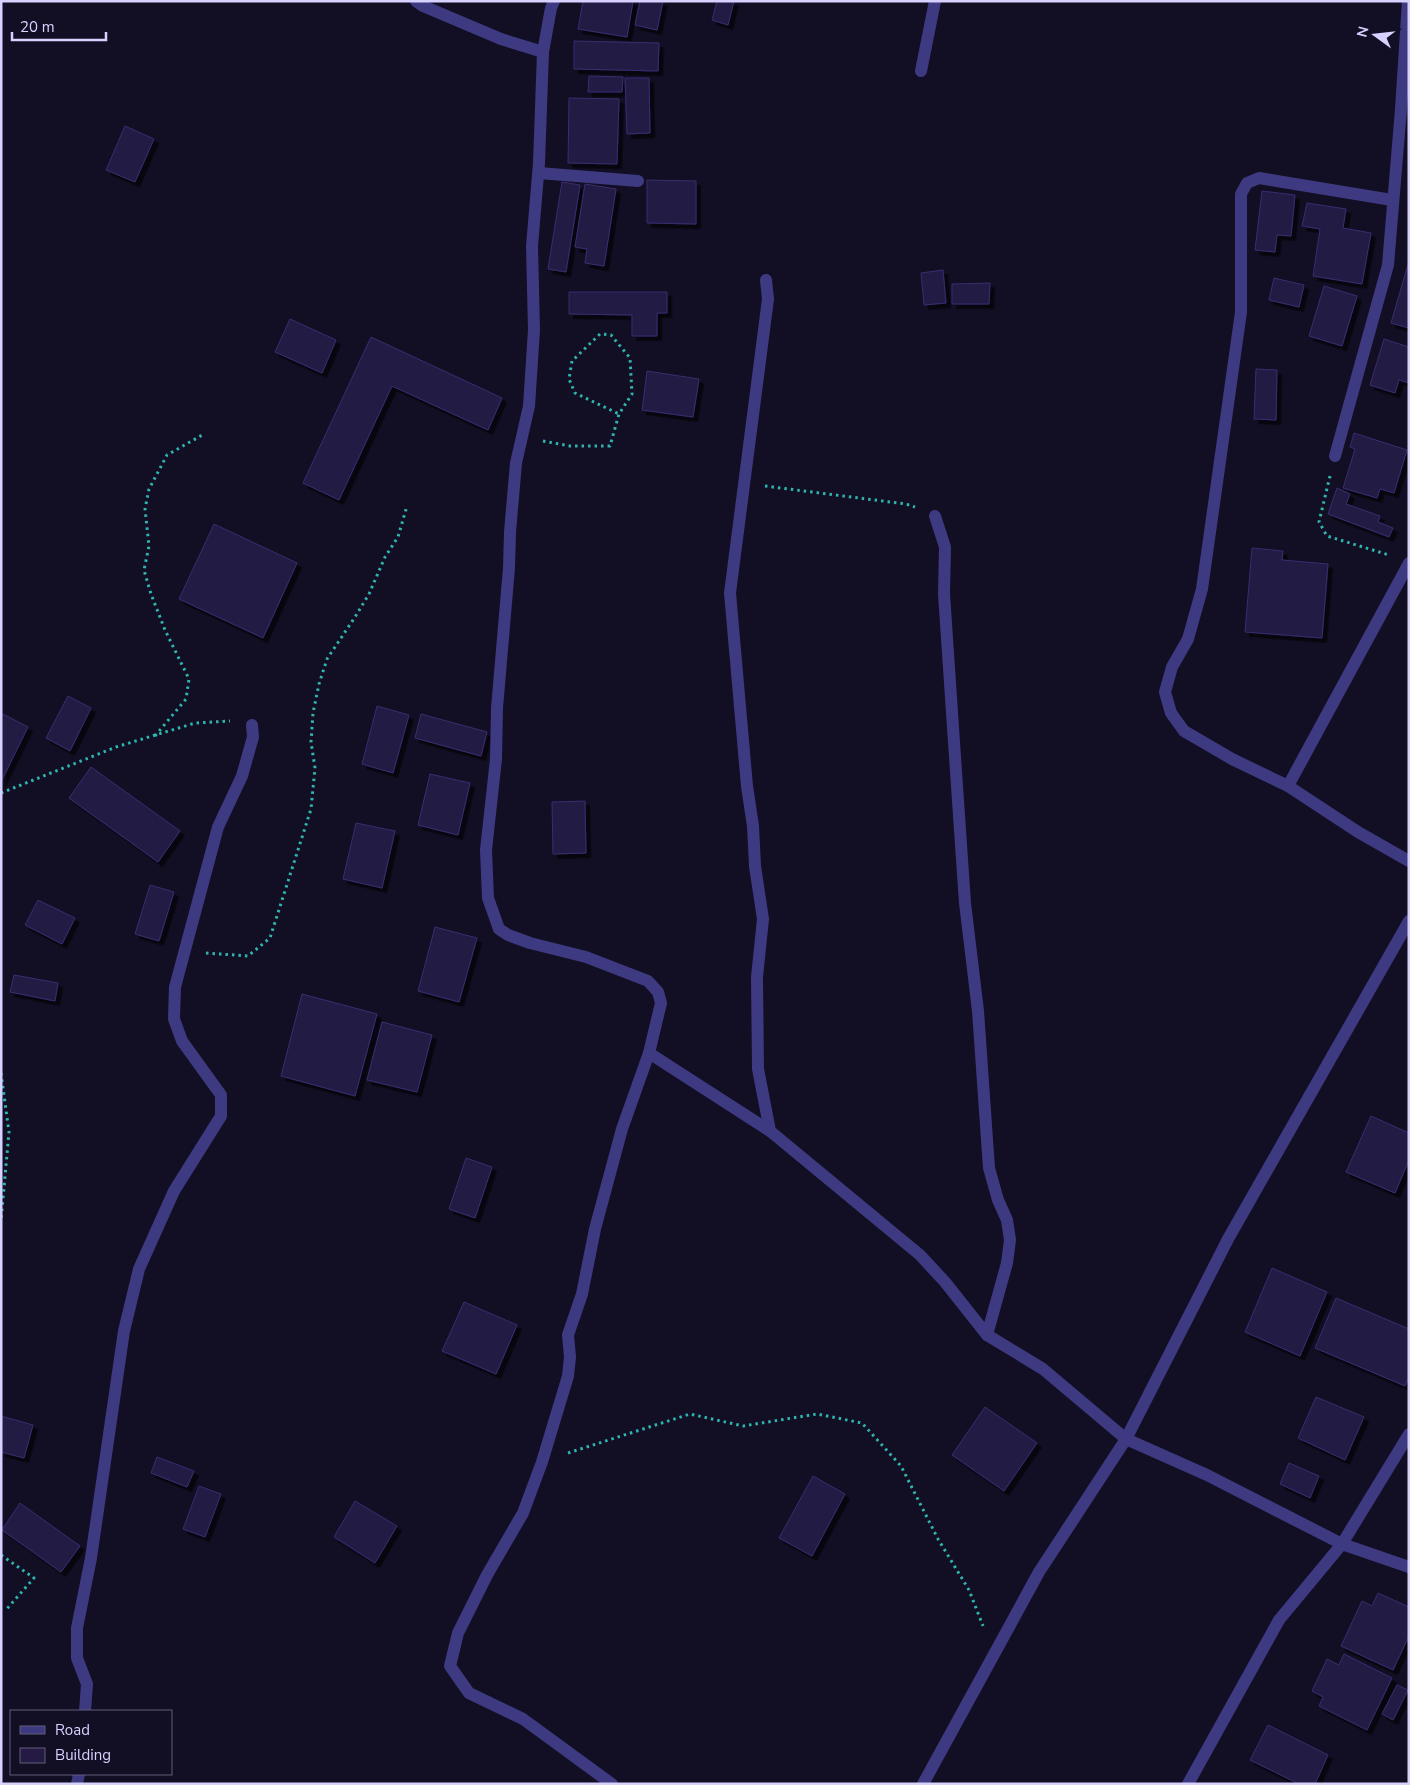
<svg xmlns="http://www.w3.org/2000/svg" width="1410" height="1785" viewBox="0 0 1410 1785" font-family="'Nunito Sans',sans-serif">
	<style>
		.building { fill: #241a44; stroke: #3b2d70; filter: url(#shadow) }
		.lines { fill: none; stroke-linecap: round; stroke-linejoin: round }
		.path { stroke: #2fb4af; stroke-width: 3; stroke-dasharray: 2.5 4; stroke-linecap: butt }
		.minor { stroke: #3e3a82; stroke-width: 12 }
	</style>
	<defs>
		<filter id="shadow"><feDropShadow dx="4.5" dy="4.5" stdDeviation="0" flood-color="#0009"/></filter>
	</defs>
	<rect width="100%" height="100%" fill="#120e23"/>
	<g class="building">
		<polygon points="583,1 633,1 627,37 578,29"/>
		<polygon points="640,1 663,1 657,30 635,25"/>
		<polygon points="717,1 734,1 728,25 712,20"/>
		<polygon points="574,41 659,43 658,71 574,69"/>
		<polygon points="589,76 623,77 622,92 588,92"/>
		<polygon points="625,78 649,78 650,133 627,134"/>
		<polygon points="569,98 619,99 617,164 568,163"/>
		<polygon points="125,126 154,139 135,182 106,170"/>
		<polygon points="647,180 696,181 696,224 647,223"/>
		<polygon points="562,182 580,185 566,272 548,269"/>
		<polygon points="585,184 616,189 604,266 585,263 587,249 575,247"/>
		<polygon points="1262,191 1295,195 1291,236 1277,235 1275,252 1255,250"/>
		<polygon points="1307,203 1346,209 1343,228 1371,233 1362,284 1313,276 1320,229 1302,226"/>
		<polygon points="1409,261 1409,328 1391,323"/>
		<polygon points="943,270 946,303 924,305 921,273"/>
		<polygon points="1274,278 1304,285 1299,307 1269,300"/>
		<polygon points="990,283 989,304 952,304 952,284"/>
		<polygon points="1324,286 1357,296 1342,346 1309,336"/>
		<polygon points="569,292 667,292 667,313 657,313 657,336 632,336 632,315 569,314"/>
		<polygon points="290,319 336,340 322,373 275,352"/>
		<polygon points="371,337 502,398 488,430 392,386 339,500 303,483"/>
		<polygon points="1384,339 1409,347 1409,383 1399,380 1395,393 1370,385"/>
		<polygon points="1256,369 1277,370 1276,420 1254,419"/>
		<polygon points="647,371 699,379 693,417 642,410"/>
		<polygon points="1354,433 1407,450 1394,493 1380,489 1377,498 1343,488 1355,449 1350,447"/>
		<polygon points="1337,488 1350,494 1346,504 1380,516 1378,522 1393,528 1389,537 1328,514"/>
		<polygon points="214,524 297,563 263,638 179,599"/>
		<polygon points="1252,548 1283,551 1282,560 1328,564 1322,638 1245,632"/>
		<polygon points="68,696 91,708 70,751 46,738"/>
		<polygon points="377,706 409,715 393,773 362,764"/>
		<polygon points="1,713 28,727 1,782"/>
		<polygon points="421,714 487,732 481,756 415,738"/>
		<polygon points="91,767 180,831 158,862 69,798"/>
		<polygon points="430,774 470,783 458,835 418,825"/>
		<polygon points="585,801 586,853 553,854 552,802"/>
		<polygon points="356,823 395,831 382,888 343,879"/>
		<polygon points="150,885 174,892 159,941 135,934"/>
		<polygon points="38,900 75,918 62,944 25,925"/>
		<polygon points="435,927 477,938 459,1002 418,991"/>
		<polygon points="14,975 58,983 55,1001 10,992"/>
		<polygon points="302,994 377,1014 355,1096 281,1076"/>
		<polygon points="382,1022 432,1035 417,1092 367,1080"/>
		<polygon points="1371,1116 1409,1133 1409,1160 1395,1193 1346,1172"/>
		<polygon points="466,1158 492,1167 475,1218 449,1209"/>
		<polygon points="1272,1268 1327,1292 1300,1356 1245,1332"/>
		<polygon points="1336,1298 1409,1329 1409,1377 1405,1386 1315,1348"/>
		<polygon points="464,1302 517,1325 496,1374 442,1351"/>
		<polygon points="1316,1397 1364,1417 1345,1460 1298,1438"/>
		<polygon points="985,1407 1037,1443 1004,1491 952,1455"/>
		<polygon points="1,1416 33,1425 24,1458 1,1452"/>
		<polygon points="157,1457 194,1471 187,1487 151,1473"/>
		<polygon points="1289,1463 1319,1476 1310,1498 1280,1484"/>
		<polygon points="813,1476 845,1494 812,1556 779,1538"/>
		<polygon points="199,1486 221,1494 205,1537 183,1529"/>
		<polygon points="355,1501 397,1526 375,1563 334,1537"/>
		<polygon points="20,1503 80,1546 61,1572 2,1530"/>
		<polygon points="1378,1593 1409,1607 1409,1636 1393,1670 1341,1646 1362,1601 1372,1606"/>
		<polygon points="1344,1654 1392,1678 1367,1730 1319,1706 1323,1697 1312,1691 1327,1659 1339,1665"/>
		<polygon points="1397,1685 1408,1690 1393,1720 1382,1714"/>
		<polygon points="1268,1725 1328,1755 1315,1784 1299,1784 1250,1760"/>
	</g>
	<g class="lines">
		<g class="path">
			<polyline points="543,441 570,446 610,446 619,414 632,394 630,358 611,335 600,334 572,361 569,379 575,393 619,414"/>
			<polyline points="1330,476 1319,522 1327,536 1389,555"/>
			<polyline points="765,486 906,504 915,507"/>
			<polyline points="155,736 186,699 189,679 165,630 151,594 144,570 149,546 145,509 149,489 167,455 204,434"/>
			<polyline points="1,793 116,747 195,723 230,721"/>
			<polyline points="206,953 248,956 270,938 311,809 315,768 311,742 313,713 319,684 327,659 355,617 369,594 385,557 398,537 407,506"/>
			<polyline points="1,1073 9,1132 1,1221"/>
			<polyline points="568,1453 690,1414 743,1426 817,1414 862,1423 901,1466 938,1539 969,1590 983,1626"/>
			<polyline points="1,1555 34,1578 5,1611"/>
		</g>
		<g class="minor">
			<polyline points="416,1 423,6 501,39 543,52"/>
			<polyline points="554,1 551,8 543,52 539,163 532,246 534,330 529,406 516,463 510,532 509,568 497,708 496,759 486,850 488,898 499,929 508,935 530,943 586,957 648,981 658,992 661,1003 649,1053 622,1129 595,1229 582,1294 568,1335 570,1357 568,1376 542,1462 523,1513 487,1575 458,1633 450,1666 469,1693 523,1719 612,1784"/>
			<polyline points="921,71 935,1"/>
			<polyline points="539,173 638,181"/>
			<polyline points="1392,200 1259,178 1247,183 1241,194 1241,312 1202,589 1188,639 1172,667 1165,692 1171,713 1184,731 1232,759 1288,786 1358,832 1409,861"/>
			<polyline points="766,280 768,299 730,593 747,786 753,826 755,866 763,919 757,977 758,1069 770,1131 920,1255 945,1282 987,1335 1043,1369 1126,1439 1207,1475 1342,1544 1409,1567"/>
			<polyline points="1335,456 1388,265 1401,109 1408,1"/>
			<polyline points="935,516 945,547 944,594 955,757 965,903 978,1011 989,1168 998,1200 1007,1220 1010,1240 1007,1263 987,1335"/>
			<polyline points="1288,786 1409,563"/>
			<polyline points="649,1053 770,1131"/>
			<polyline points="85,1711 87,1684 77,1658 77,1628 91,1558 124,1331 139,1269 174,1191 221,1116 221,1095 182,1041 174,1019 175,987 218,827 242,776 253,737 252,725"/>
			<polyline points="77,1784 79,1774"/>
			<polyline points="923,1784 1039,1572 1126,1439 1228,1239 1409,921"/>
			<polyline points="1188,1784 1279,1620 1342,1544 1409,1434"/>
		</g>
	</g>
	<rect width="1410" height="1785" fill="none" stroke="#d7d1ff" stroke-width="5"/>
	<rect x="10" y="1710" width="162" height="65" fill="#120e23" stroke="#615c7b"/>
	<rect x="20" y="1726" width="25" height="8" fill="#3e3a82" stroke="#615c7b"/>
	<text x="55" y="1735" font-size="15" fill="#d7d1ff">Road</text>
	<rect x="20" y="1748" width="25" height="15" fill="#241a44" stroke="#615c7b"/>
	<text x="55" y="1760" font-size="15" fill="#d7d1ff">Building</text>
	<g transform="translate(1375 35) rotate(285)" stroke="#120e23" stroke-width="4" paint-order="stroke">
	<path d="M0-4L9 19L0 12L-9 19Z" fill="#d7d1ff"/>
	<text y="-8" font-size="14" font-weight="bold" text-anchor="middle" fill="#d7d1ff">N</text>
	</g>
	<path d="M12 32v8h94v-8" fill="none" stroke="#d7d1ff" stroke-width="2.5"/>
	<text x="20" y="32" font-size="15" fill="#d7d1ff" stroke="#120e23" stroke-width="4" paint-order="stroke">20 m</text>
</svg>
